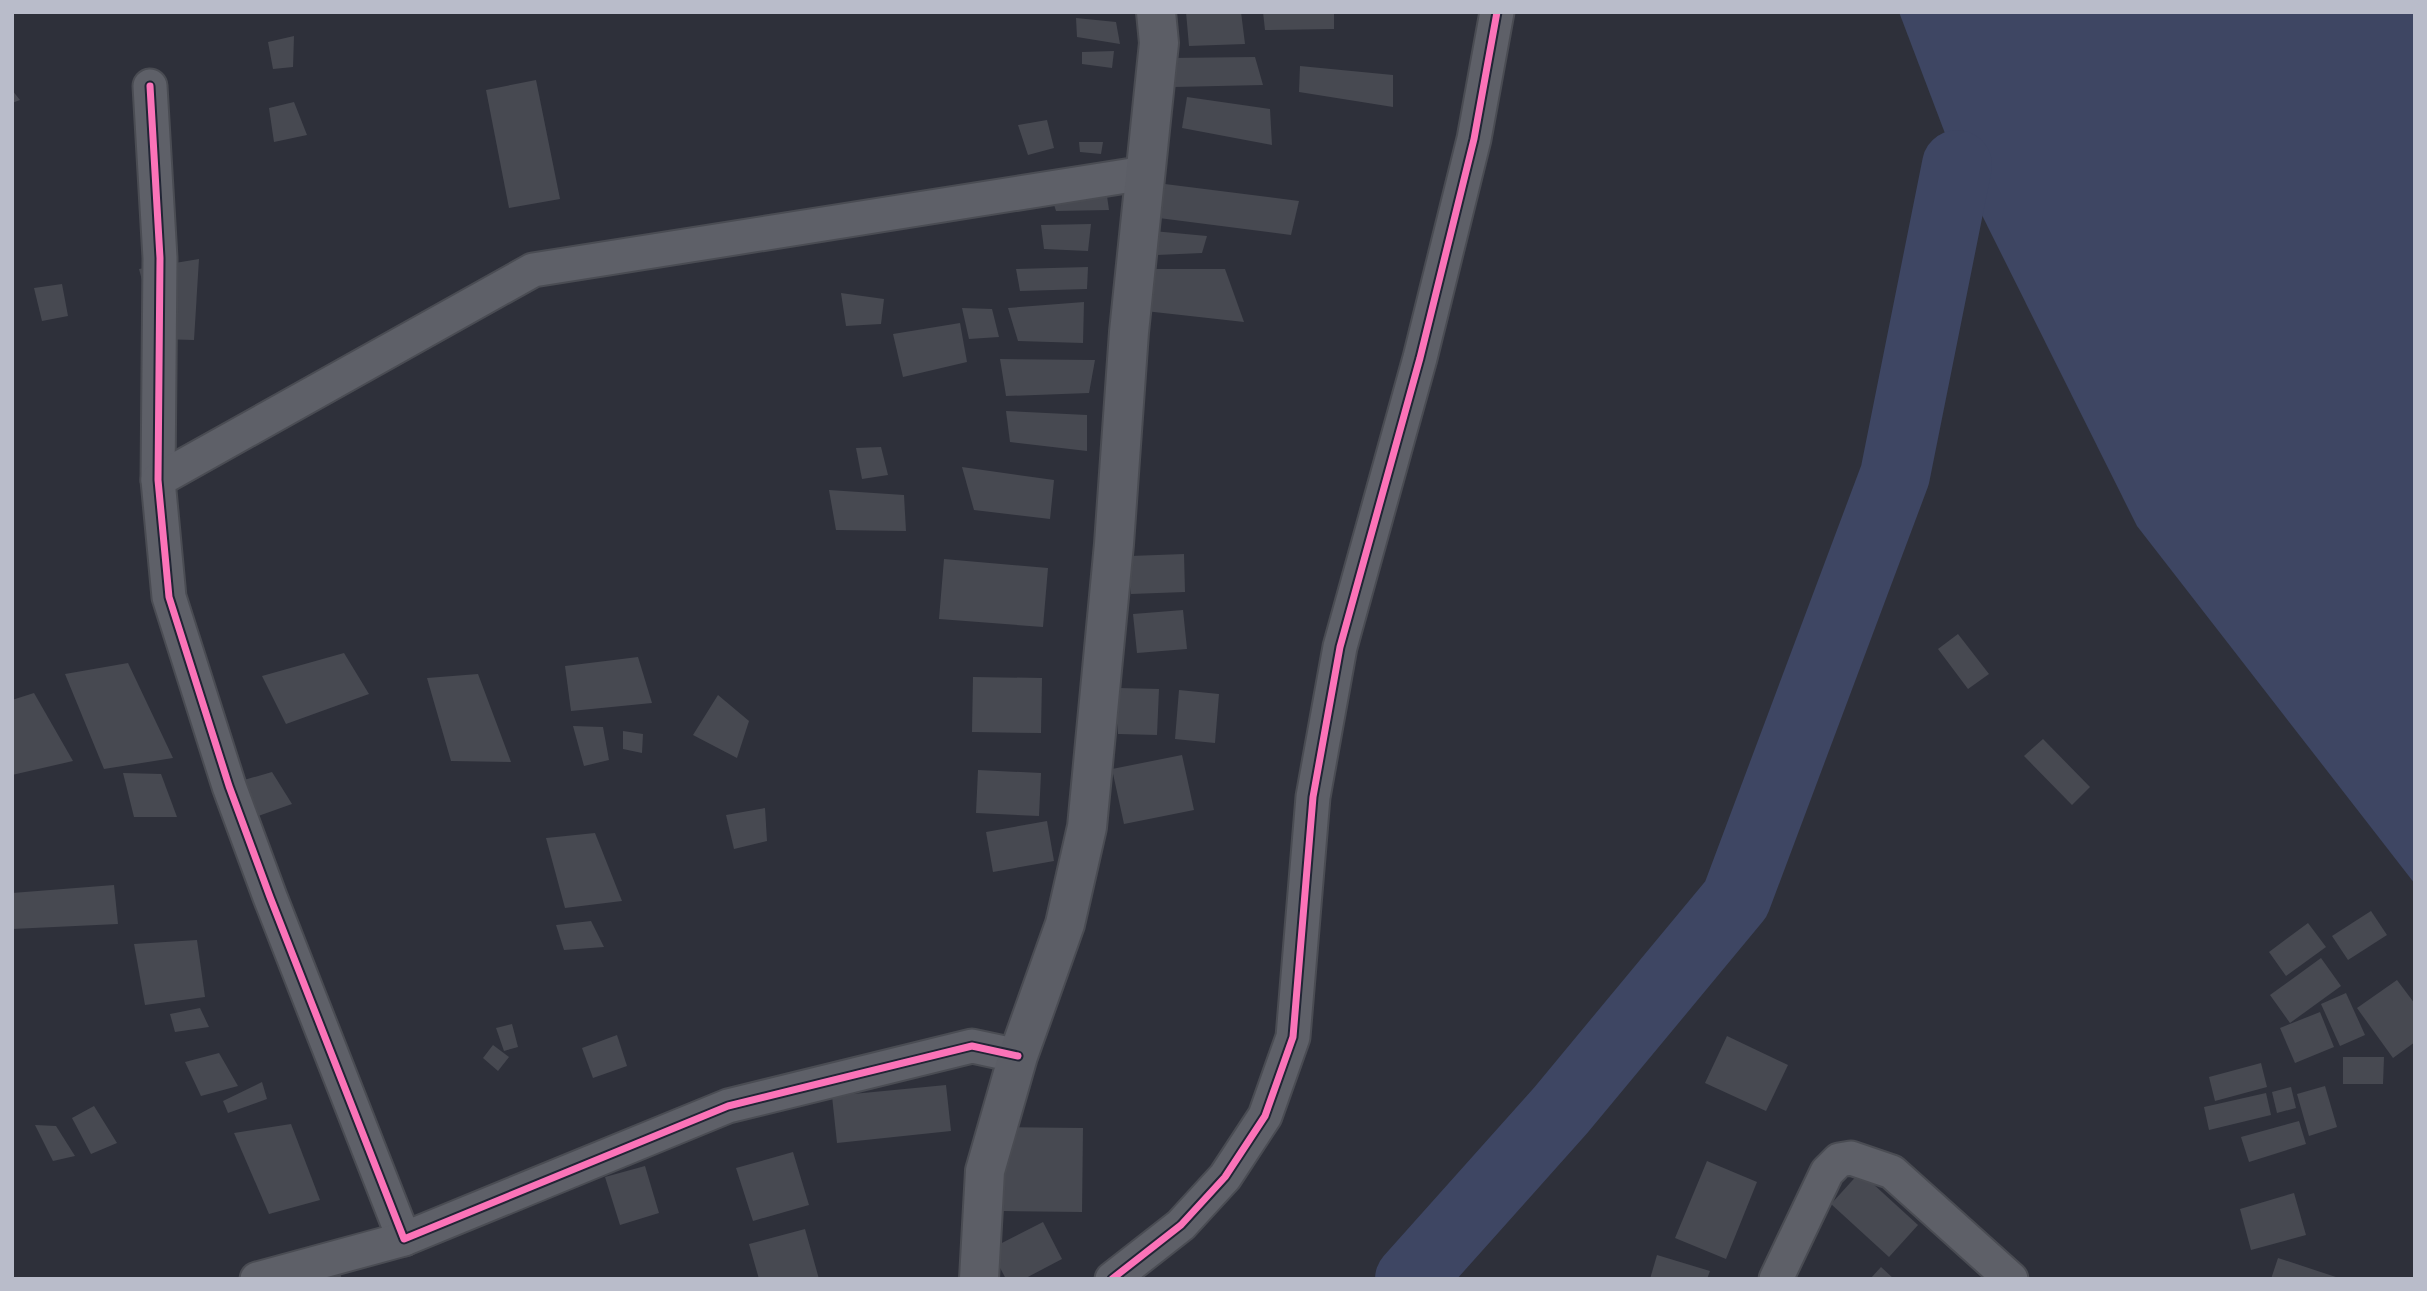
<svg xmlns="http://www.w3.org/2000/svg" width="2427" height="1291" viewBox="0 0 2427 1291" font-family="Manrope,sans-serif">
	<style>
		.water { fill: #3e4663 }
		.lines { fill: none; stroke-linecap: round; stroke-linejoin: round }
		.river { stroke: #3e4663; stroke-width: 70 }
		.building { fill: #474951 }
		.minor-casing { stroke: #4a4c53; stroke-width: 37 }
		.secondary-casing { stroke: #4a4c53; stroke-width: 42 }
		.minor { stroke: #5e6068; stroke-width: 33 }
		.secondary { stroke: #5c5e66; stroke-width: 38 }
		.cycleway-casing { stroke: #212535; stroke-width: 11 }
		.cycleway { stroke: #fb73b8; stroke-width: 7 }
	</style>
	<rect width="100%" height="100%" fill="#2e303a"/>
	<polygon class="water" points="1899,12 2415,12 2415,884 2137,526 1957,165"/>
	<g class="lines">
		<polyline class="river" points="1410,1279 1561,1110 1736,899 1895,475 1957,165"/>
	</g>
	<g class="building">
		<polygon points="1186,12 1241,12 1245,44 1189,46"/>
		<polygon points="1263,12 1334,12 1334,29 1265,30"/>
		<polygon points="1076,18 1116,22 1120,44 1077,37"/>
		<polygon points="294,36 293,67 273,69 268,42"/>
		<polygon points="1114,51 1112,68 1082,64 1082,52"/>
		<polygon points="1255,57 1263,85 1174,87 1169,58"/>
		<polygon points="1300,66 1393,75 1393,107 1299,92"/>
		<polygon points="536,80 560,199 509,208 486,90"/>
		<polygon points="12,90 20,100 12,103"/>
		<polygon points="1187,97 1270,109 1272,145 1182,128"/>
		<polygon points="294,102 307,135 274,142 269,108"/>
		<polygon points="1047,120 1054,148 1028,155 1018,125"/>
		<polygon points="1079,142 1103,142 1101,154 1080,152"/>
		<polygon points="1149,182 1299,201 1291,235 1151,217"/>
		<polygon points="1048,185 1106,189 1109,210 1056,211"/>
		<polygon points="1091,224 1088,251 1044,249 1041,225"/>
		<polygon points="1153,231 1207,236 1202,253 1157,255"/>
		<polygon points="199,259 194,340 158,339 139,269"/>
		<polygon points="1088,267 1087,289 1020,291 1016,269"/>
		<polygon points="1142,269 1225,269 1244,322 1145,311"/>
		<polygon points="62,284 68,316 42,321 34,288"/>
		<polygon points="841,293 884,299 881,324 846,326"/>
		<polygon points="1084,302 1083,343 1018,341 1008,308"/>
		<polygon points="962,308 992,309 999,337 969,339"/>
		<polygon points="960,323 967,362 903,377 893,334"/>
		<polygon points="1000,359 1095,360 1089,393 1006,396"/>
		<polygon points="1006,411 1087,415 1087,451 1010,442"/>
		<polygon points="881,447 888,475 862,479 856,448"/>
		<polygon points="962,467 1054,480 1050,519 974,510"/>
		<polygon points="829,490 904,495 906,531 836,530"/>
		<polygon points="1184,554 1185,592 1131,594 1130,556"/>
		<polygon points="944,559 1048,568 1043,627 939,619"/>
		<polygon points="1183,610 1187,649 1137,653 1133,614"/>
		<polygon points="1958,634 1989,674 1968,689 1938,649"/>
		<polygon points="344,653 369,694 286,724 262,676"/>
		<polygon points="638,657 652,703 571,711 565,666"/>
		<polygon points="128,663 173,758 104,769 65,674"/>
		<polygon points="478,674 511,762 451,761 427,678"/>
		<polygon points="973,677 1042,678 1041,733 972,732"/>
		<polygon points="1118,688 1159,689 1157,735 1118,734"/>
		<polygon points="1179,690 1219,694 1215,743 1175,739"/>
		<polygon points="34,693 73,761 12,775 12,700"/>
		<polygon points="718,695 749,721 737,758 693,735"/>
		<polygon points="573,726 603,727 609,760 584,766"/>
		<polygon points="623,731 643,734 642,753 623,749"/>
		<polygon points="2043,739 2090,787 2072,805 2024,756"/>
		<polygon points="1182,755 1194,810 1124,824 1112,769"/>
		<polygon points="978,770 1041,773 1039,816 976,813"/>
		<polygon points="272,772 292,804 244,821 223,786"/>
		<polygon points="123,773 161,774 177,817 134,817"/>
		<polygon points="765,808 767,841 734,849 726,815"/>
		<polygon points="1047,821 1054,861 993,872 986,832"/>
		<polygon points="595,833 622,901 565,908 546,838"/>
		<polygon points="114,885 118,924 12,929 12,893"/>
		<polygon points="2371,911 2387,935 2348,960 2332,936"/>
		<polygon points="591,921 604,947 564,950 556,925"/>
		<polygon points="2308,923 2326,947 2286,976 2269,952"/>
		<polygon points="197,940 205,997 145,1005 134,944"/>
		<polygon points="2321,958 2341,986 2290,1023 2270,995"/>
		<polygon points="2397,980 2415,1004 2415,1042 2393,1058 2357,1008"/>
		<polygon points="2346,993 2365,1035 2340,1046 2321,1004"/>
		<polygon points="200,1008 209,1027 175,1032 170,1014"/>
		<polygon points="2320,1012 2334,1047 2295,1063 2280,1028"/>
		<polygon points="512,1024 518,1047 504,1051 496,1028"/>
		<polygon points="617,1035 627,1066 593,1078 582,1048"/>
		<polygon points="1727,1036 1788,1065 1766,1111 1705,1083"/>
		<polygon points="493,1045 509,1057 498,1071 483,1058"/>
		<polygon points="219,1053 238,1086 201,1096 185,1062"/>
		<polygon points="2343,1057 2384,1057 2383,1084 2343,1084"/>
		<polygon points="2261,1063 2267,1087 2215,1101 2209,1077"/>
		<polygon points="262,1082 267,1099 228,1113 223,1101"/>
		<polygon points="946,1085 951,1131 837,1143 832,1096"/>
		<polygon points="2325,1086 2337,1127 2309,1136 2297,1094"/>
		<polygon points="2291,1087 2296,1108 2277,1113 2272,1092"/>
		<polygon points="2266,1093 2271,1115 2209,1130 2204,1107"/>
		<polygon points="94,1106 117,1143 91,1154 72,1118"/>
		<polygon points="2299,1121 2306,1144 2249,1162 2241,1137"/>
		<polygon points="291,1124 320,1200 269,1214 234,1133"/>
		<polygon points="35,1125 56,1126 75,1156 53,1161"/>
		<polygon points="1004,1127 1083,1128 1082,1212 1003,1211"/>
		<polygon points="793,1152 809,1205 753,1221 736,1168"/>
		<polygon points="1707,1161 1757,1182 1726,1259 1675,1238"/>
		<polygon points="645,1166 659,1213 620,1225 605,1177"/>
		<polygon points="1860,1172 1918,1225 1889,1257 1831,1204"/>
		<polygon points="2294,1193 2306,1235 2251,1250 2240,1209"/>
		<polygon points="1043,1222 1062,1259 1024,1279 1006,1279 990,1249"/>
		<polygon points="805,1229 819,1279 759,1279 749,1244"/>
		<polygon points="1657,1255 1710,1271 1707,1279 1650,1279"/>
		<polygon points="2278,1258 2339,1278 2339,1279 2271,1279"/>
		<polygon points="336,1263 342,1279 309,1279"/>
		<polygon points="1881,1267 1894,1279 1870,1279"/>
	</g>
	<g class="lines">
		<g class="minor-casing">
			<g id="minor">
				<polyline points="150,86 160,258 158,480 169,597 229,786 270,897 404,1239 728,1106 972,1046 1018,1056"/>
				<polyline points="158,480 533,270 1145,173"/>
				<polyline points="257,1279 404,1239"/>
				<polyline points="1112,1279 1181,1225 1225,1177 1265,1116 1293,1037 1313,797 1340,647 1420,358 1474,139 1497,12"/>
				<polyline points="1776,1279 1827,1172 1839,1160 1851,1158 1892,1172 2011,1279"/>
			</g>
		</g>
		<g class="secondary-casing">
			<polyline id="secondary" points="979,1279 985,1171 1018,1056 1065,924 1087,827 1114,544 1129,332 1159,43 1156,12"/>
		</g>
		<use href="#minor" class="minor"/>
		<use href="#secondary" class="secondary"/>
		<g class="cycleway-casing">
			<g id="cycleway">
				<polyline points="150,86 160,258 158,480 169,597 229,786 270,897 404,1239 728,1106 972,1046 1018,1056"/>
				<polyline points="1112,1279 1181,1225 1225,1177 1265,1116 1293,1037 1313,797 1340,647 1420,358 1474,139 1497,12"/>
			</g>
		</g>
		<use href="#cycleway" class="cycleway"/>
	</g>
	<rect width="2427" height="1291" fill="none" stroke="#b9bcca" stroke-width="28"/>
</svg>
